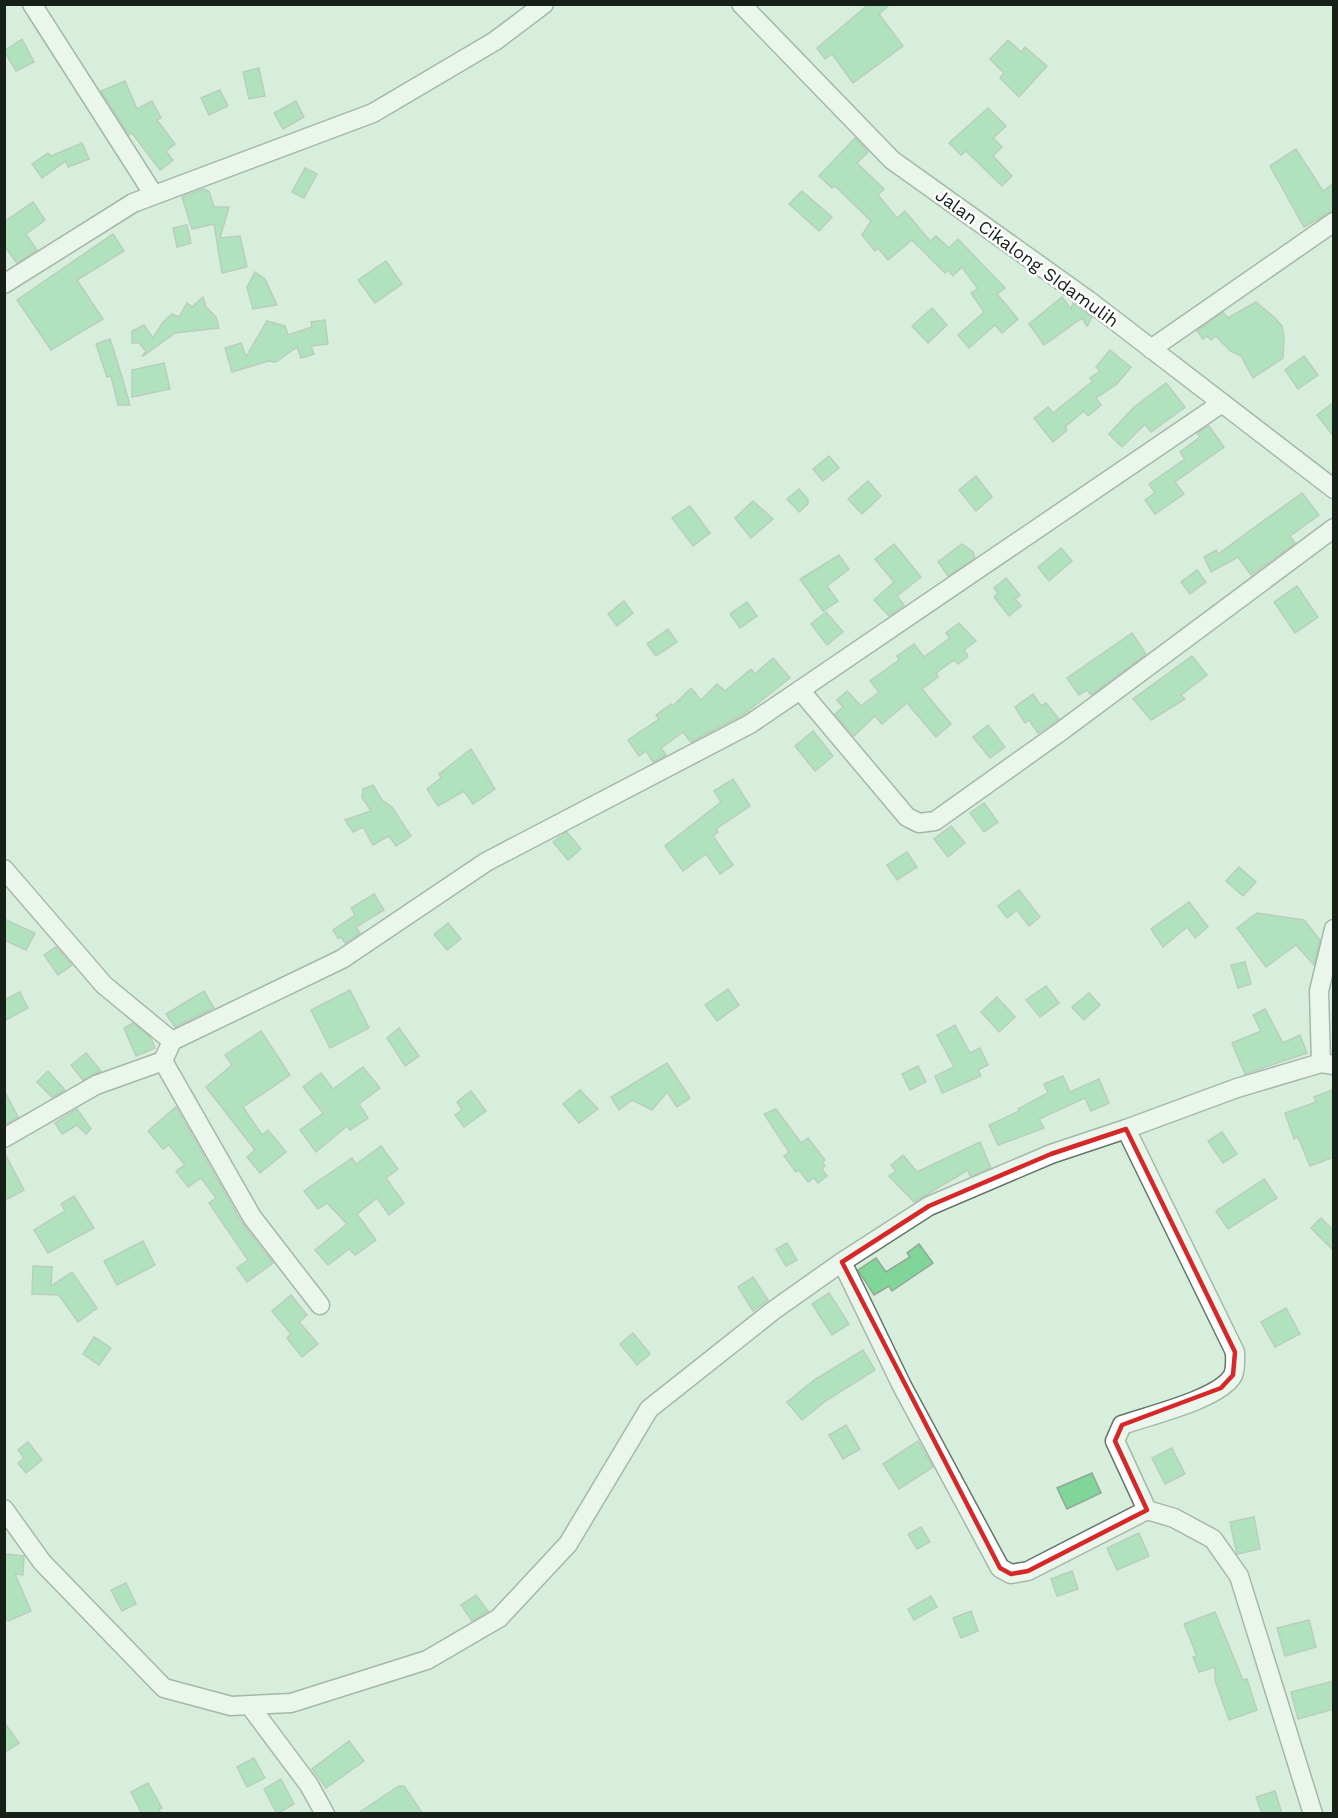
<svg xmlns="http://www.w3.org/2000/svg" width="1338" height="1818" viewBox="0 0 1338 1818" font-family="'Work Sans',sans-serif">
	<style>
		.building { fill: #7fd698; stroke: #92a797; stroke-width: 1.5 }
		.lines { fill: none; stroke-linecap: round; stroke-linejoin: round }
		.minor-casing { stroke: #647768; stroke-width: 21 }
		.minor { stroke: #fff; stroke-width: 18 }
		.marked { fill: none; stroke: #d62828; stroke-width: 4.5; stroke-linejoin: round }
		.labels { text-anchor: middle; stroke-width: 5; stroke-linejoin: round; paint-order: stroke }
		.street-label { font-size: 18px; fill: #171f19; stroke: #fff }
	</style>
	<rect width="100%" height="100%" fill="#d8eedc"/>
	<g class="building">
		<polygon points="869,4 890,4 879,14 903,46 853,83 832,54 825,59 817,48"/>
		<polygon points="22,39 34,62 16,71 4,51"/>
		<polygon points="1008,40 1021,52 1025,47 1047,66 1019,97 1000,78 1004,73 990,59"/>
		<polygon points="259,68 265,96 249,99 243,72"/>
		<polygon points="125,81 137,109 152,101 161,118 157,120 175,144 166,151 173,160 160,170 132,133 129,135 101,91"/>
		<polygon points="220,90 228,106 209,115 201,98"/>
		<polygon points="296,101 304,117 283,129 274,113"/>
		<polygon points="988,108 1006,126 993,138 1002,147 993,156 1012,176 1002,186 966,151 961,155 949,143"/>
		<polygon points="855,138 868,152 857,163 884,189 878,195 897,218 905,211 930,241 936,236 949,248 958,239 1005,288 997,294 1018,319 1002,333 995,325 969,348 958,335 984,312 971,293 978,289 962,267 953,276 948,270 945,273 912,240 888,260 878,248 875,251 862,235 871,221 835,186 832,188 819,176"/>
		<polygon points="82,143 89,159 68,167 66,161 42,178 32,164 48,153 51,156"/>
		<polygon points="1296,149 1323,191 1334,183 1334,210 1304,227 1270,166"/>
		<polygon points="305,168 317,174 304,198 292,192"/>
		<polygon points="203,189 209,191 214,207 229,207 220,238 240,236 247,267 222,273 214,224 192,229 182,197"/>
		<polygon points="802,191 832,217 819,231 789,204"/>
		<polygon points="33,202 45,220 26,234 37,250 17,263 4,246 4,222"/>
		<polygon points="187,225 191,243 177,247 173,228"/>
		<polygon points="113,234 124,251 77,280 103,319 51,350 17,300"/>
		<polygon points="386,261 402,284 375,303 358,280"/>
		<polygon points="255,272 265,279 277,305 253,309 247,287"/>
		<polygon points="203,297 206,307 216,317 219,328 175,333 142,357 146,351 139,343 132,343 132,331 144,325 153,338 163,322 172,314 179,317 187,303 192,307"/>
		<polygon points="1062,297 1071,309 1073,303 1092,317 1087,326 1082,318 1044,345 1029,324"/>
		<polygon points="1256,302 1275,318 1282,326 1284,336 1283,358 1253,378 1241,356 1230,351 1216,336 1211,340 1207,336 1203,339 1197,331 1223,312 1228,318"/>
		<polygon points="932,308 947,325 928,343 912,326"/>
		<polygon points="325,320 328,344 311,346 314,354 301,358 297,347 276,362 268,361 232,372 225,348 241,343 246,357 267,321 285,326 288,335 312,327 311,322"/>
		<polygon points="110,339 121,374 130,405 118,405 111,376 107,377 96,344"/>
		<polygon points="1110,350 1131,367 1117,384 1096,398 1101,405 1088,416 1084,411 1065,427 1067,430 1053,442 1034,418 1048,407 1053,413 1093,381 1090,378 1100,371 1096,367"/>
		<polygon points="1304,356 1318,375 1298,389 1285,370"/>
		<polygon points="164,363 170,389 132,397 132,370"/>
		<polygon points="1166,383 1185,407 1151,432 1145,424 1122,447 1109,434 1134,407"/>
		<polygon points="1334,402 1334,437 1317,415"/>
		<polygon points="1209,426 1224,447 1175,482 1184,494 1155,514 1145,500 1155,493 1149,484 1185,459 1180,452 1200,437 1197,433"/>
		<polygon points="829,456 839,468 823,481 813,469"/>
		<polygon points="976,476 992,497 976,511 959,490"/>
		<polygon points="868,481 881,496 862,514 848,499"/>
		<polygon points="799,489 808,499 808,504 799,512 787,499"/>
		<polygon points="1302,493 1319,515 1290,536 1295,543 1251,575 1238,557 1211,572 1204,557 1216,550 1218,554"/>
		<polygon points="753,501 773,519 751,538 735,518"/>
		<polygon points="690,506 710,533 693,546 672,518"/>
		<polygon points="894,544 921,577 897,596 904,605 889,616 874,600 894,582 875,559"/>
		<polygon points="962,544 973,552 975,558 948,576 938,562"/>
		<polygon points="1061,548 1072,561 1049,581 1038,567"/>
		<polygon points="839,555 849,569 827,586 838,601 823,611 800,579"/>
		<polygon points="1197,570 1206,582 1190,594 1181,582"/>
		<polygon points="1006,578 1020,595 1015,599 1021,606 1009,616 994,597 998,593 994,588"/>
		<polygon points="1297,586 1318,617 1295,633 1274,602"/>
		<polygon points="624,601 633,613 617,626 608,614"/>
		<polygon points="747,602 757,616 740,628 730,614"/>
		<polygon points="826,612 843,632 827,645 811,624"/>
		<polygon points="959,623 976,641 964,650 968,656 958,664 954,660 936,673 938,677 922,689 951,724 936,737 907,703 882,724 875,716 854,736 835,714 843,707 837,700 847,691 861,706 879,692 870,681 899,660 897,656 914,644 924,657 950,638 946,633"/>
		<polygon points="668,629 677,642 656,656 647,644"/>
		<polygon points="1132,633 1146,654 1091,695 1087,690 1079,695 1067,678"/>
		<polygon points="1192,656 1207,675 1181,695 1185,699 1151,720 1133,699"/>
		<polygon points="773,658 790,678 744,714 691,742 683,732 661,748 666,755 653,762 646,751 639,756 628,740 659,719 656,715 671,704 673,706 691,688 701,700 717,684 725,691 751,669 755,674"/>
		<polygon points="1033,694 1041,706 1046,703 1059,719 1038,733 1029,720 1025,723 1015,707"/>
		<polygon points="988,725 1005,747 990,758 973,737"/>
		<polygon points="813,731 833,756 815,771 795,746"/>
		<polygon points="471,749 495,789 473,804 464,791 438,806 427,789 441,778 439,774"/>
		<polygon points="733,779 750,806 716,829 718,832 713,836 733,865 720,874 706,854 683,871 665,846 721,802 714,791"/>
		<polygon points="373,785 382,800 392,807 411,836 396,846 389,836 373,845 363,827 353,832 345,820 371,811 362,797 363,789"/>
		<polygon points="984,803 998,822 984,832 970,813"/>
		<polygon points="951,826 965,843 948,857 934,839"/>
		<polygon points="567,832 581,849 568,860 553,842"/>
		<polygon points="907,852 917,867 897,880 887,865"/>
		<polygon points="1239,867 1256,882 1243,896 1226,881"/>
		<polygon points="1019,890 1040,917 1029,926 1017,910 1007,918 998,906"/>
		<polygon points="374,894 384,910 356,927 360,933 345,943 341,937 338,938 333,930 355,915 351,908"/>
		<polygon points="1189,902 1208,927 1195,938 1187,927 1163,947 1151,929"/>
		<polygon points="1257,913 1304,920 1320,940 1314,965 1296,945 1266,967 1237,928"/>
		<polygon points="4,919 35,933 26,950 4,940"/>
		<polygon points="448,923 461,939 447,950 434,934"/>
		<polygon points="56,947 72,965 58,975 44,955"/>
		<polygon points="1245,962 1251,984 1238,988 1231,965"/>
		<polygon points="1046,986 1059,1003 1040,1017 1026,1000"/>
		<polygon points="728,989 739,1005 717,1021 705,1005"/>
		<polygon points="350,990 369,1028 330,1048 311,1010"/>
		<polygon points="204,991 214,1008 175,1027 166,1014"/>
		<polygon points="20,992 28,1008 4,1021 4,1000"/>
		<polygon points="1089,993 1100,1005 1084,1020 1072,1007"/>
		<polygon points="997,997 1015,1017 999,1032 981,1012"/>
		<polygon points="1265,1009 1283,1043 1300,1035 1307,1053 1245,1074 1232,1043 1261,1031 1253,1015"/>
		<polygon points="133,1023 151,1038 155,1048 136,1056 124,1028"/>
		<polygon points="955,1025 970,1053 980,1048 988,1065 978,1070 981,1076 942,1093 935,1076 954,1067 937,1035"/>
		<polygon points="399,1028 419,1056 405,1066 387,1038"/>
		<polygon points="261,1031 290,1075 243,1107 262,1135 268,1130 286,1152 260,1173 247,1157 255,1150 206,1087 232,1065 225,1055"/>
		<polygon points="86,1053 101,1071 83,1080 71,1065"/>
		<polygon points="667,1063 690,1098 677,1107 667,1092 652,1110 632,1100 619,1110 611,1097"/>
		<polygon points="918,1066 926,1082 910,1090 902,1074"/>
		<polygon points="363,1067 380,1088 359,1104 368,1118 350,1130 347,1126 316,1152 300,1130 323,1113 303,1087 321,1073 333,1089"/>
		<polygon points="48,1071 65,1090 52,1097 37,1082"/>
		<polygon points="1063,1076 1070,1092 1099,1079 1109,1103 1091,1111 1085,1098 1039,1119 1044,1128 998,1145 989,1125 1019,1111 1018,1109 1048,1093 1044,1084"/>
		<polygon points="1334,1089 1334,1157 1310,1166 1298,1137 1294,1139 1285,1113 1316,1102 1314,1097"/>
		<polygon points="4,1090 18,1117 4,1125"/>
		<polygon points="580,1090 598,1109 579,1123 563,1104"/>
		<polygon points="471,1091 486,1111 464,1127 455,1115 462,1110 457,1102"/>
		<polygon points="176,1107 242,1223 273,1263 247,1282 237,1268 248,1260 209,1203 216,1198 201,1178 188,1187 176,1171 185,1165 169,1145 163,1149 148,1131"/>
		<polygon points="77,1109 91,1129 86,1134 77,1125 62,1134 55,1123"/>
		<polygon points="776,1109 801,1143 808,1138 825,1160 822,1162 825,1166 822,1169 827,1176 818,1183 814,1178 808,1182 799,1170 796,1172 784,1156 789,1152 764,1114"/>
		<polygon points="1222,1132 1237,1154 1223,1163 1208,1141"/>
		<polygon points="980,1142 991,1168 970,1176 968,1170 914,1202 889,1176 896,1171 891,1165 903,1155 917,1172"/>
		<polygon points="381,1146 398,1169 386,1178 404,1203 389,1215 377,1198 357,1214 376,1240 355,1255 349,1249 328,1265 315,1250 347,1224 327,1203 318,1209 304,1191 352,1158 356,1164"/>
		<polygon points="4,1152 24,1190 4,1201"/>
		<polygon points="1264,1179 1277,1198 1228,1229 1216,1211"/>
		<polygon points="74,1196 94,1228 48,1253 34,1230 65,1211 61,1204"/>
		<polygon points="1321,1218 1334,1231 1334,1251 1311,1228"/>
		<polygon points="143,1241 155,1265 117,1285 104,1261"/>
		<polygon points="787,1243 797,1260 786,1266 776,1249"/>
		<polygon points="919,1244 933,1263 892,1291 889,1286 874,1295 858,1270 876,1258 886,1272 910,1257 907,1253"/>
		<polygon points="33,1266 52,1267 51,1286 72,1272 97,1308 78,1322 59,1295 32,1294"/>
		<polygon points="753,1277 768,1300 753,1311 738,1287"/>
		<polygon points="829,1293 849,1324 832,1335 812,1304"/>
		<polygon points="291,1295 307,1315 299,1322 318,1344 302,1357 287,1338 291,1334 272,1311"/>
		<polygon points="1286,1308 1300,1334 1275,1347 1261,1322"/>
		<polygon points="633,1333 650,1354 637,1365 620,1344"/>
		<polygon points="94,1337 111,1348 99,1365 83,1354"/>
		<polygon points="863,1350 875,1370 827,1400 802,1420 787,1402 814,1380"/>
		<polygon points="846,1425 860,1449 843,1459 829,1435"/>
		<polygon points="918,1441 933,1467 899,1489 883,1464"/>
		<polygon points="28,1442 42,1460 26,1473 18,1463 24,1458 18,1450"/>
		<polygon points="1172,1448 1185,1474 1165,1484 1152,1458"/>
		<polygon points="1092,1473 1101,1493 1067,1509 1057,1488"/>
		<polygon points="1254,1517 1260,1549 1237,1554 1230,1522"/>
		<polygon points="921,1527 930,1542 917,1549 908,1534"/>
		<polygon points="1139,1533 1149,1556 1117,1570 1107,1548"/>
		<polygon points="4,1550 6,1554 24,1556 23,1575 15,1574 31,1611 8,1621 4,1613"/>
		<polygon points="1072,1571 1078,1589 1057,1596 1051,1579"/>
		<polygon points="126,1583 136,1604 122,1611 111,1590"/>
		<polygon points="476,1595 488,1611 472,1621 461,1605"/>
		<polygon points="931,1596 937,1607 914,1620 908,1609"/>
		<polygon points="971,1611 978,1631 961,1638 953,1618"/>
		<polygon points="1215,1612 1243,1680 1247,1679 1257,1710 1229,1720 1215,1680 1215,1667 1199,1672 1193,1657 1197,1656 1184,1624"/>
		<polygon points="1309,1620 1316,1647 1285,1656 1277,1628"/>
		<polygon points="1334,1681 1334,1709 1298,1719 1291,1692"/>
		<polygon points="4,1722 19,1743 4,1753"/>
		<polygon points="349,1741 364,1761 326,1788 312,1769"/>
		<polygon points="254,1758 265,1778 247,1787 237,1767"/>
		<polygon points="281,1779 294,1804 277,1814 264,1789"/>
		<polygon points="148,1783 162,1808 159,1809 161,1814 142,1814 131,1792"/>
		<polygon points="399,1786 404,1786 423,1814 357,1814"/>
		<polygon points="1275,1791 1282,1814 1262,1814 1256,1797"/>
	</g>
	<g class="lines">
		<g class="minor-casing">
			<g id="minor">
				<polyline points="32,4 154,195"/>
				<polyline points="741,4 892,160 1088,300 1334,489"/>
				<polyline points="4,284 133,203 373,113 495,41 544,4"/>
				<polyline points="1151,349 1334,222"/>
				<polyline points="800,690 907,817 919,823 935,821 1060,732 1334,528"/>
				<polyline points="4,869 104,985 172,1041"/>
				<polyline points="163,1061 252,1217 320,1305"/>
				<polyline points="1321,1063 1319,991 1334,929"/>
				<polyline points="4,1138 96,1085 163,1061 172,1041 342,959 486,862 750,724 1222,403"/>
				<polyline points="842,1262 929,1206 1051,1154 1126,1129"/>
				<polyline points="4,1509 42,1562 164,1688 231,1706 291,1703 427,1660 499,1618 568,1544 649,1409 774,1310 842,1262 902,1386 1000,1568 1011,1574 1028,1571 1147,1510"/>
				<polyline points="250,1706 309,1785 325,1814"/>
				<path d="M 1313,1814 L 1239,1576 L 1213,1539 L 1174,1518 L 1147,1510 L 1115,1441 L 1122,1425 C 1147,1416 1221,1399 1233,1375 C 1236,1369 1235,1358 1235,1352 L 1126,1129 L 1237,1088 L 1321,1063 L 1334,1065"/>
			</g>
		</g>
		<use href="#minor" class="minor"/>
	</g>
	<path d="M0 0H1338V1818H0ZM 1126,1129 L 1235,1352 L 1233,1375 L 1221,1388 L 1122,1425 L 1115,1441 L 1147,1510 L 1028,1571 L 1011,1574 L 1000,1568 L 842,1262 L 929,1206 L 1051,1154 Z" fill="#d8eedc" fill-opacity=".55" fill-rule="evenodd"/>
	<path class="marked" d="M 1126,1129 L 1235,1352 L 1233,1375 L 1221,1388 L 1122,1425 L 1115,1441 L 1147,1510 L 1028,1571 L 1011,1574 L 1000,1568 L 842,1262 L 929,1206 L 1051,1154 Z"/>
	<g class="labels">
		<g class="street-label">
			<text transform="translate(1027 258) rotate(36)" y="6">Jalan Cikalong SIdamulih</text>
		</g>
	</g>
	<rect width="1338" height="1818" fill="none" stroke="#171f19" stroke-width="12"/>
</svg>
